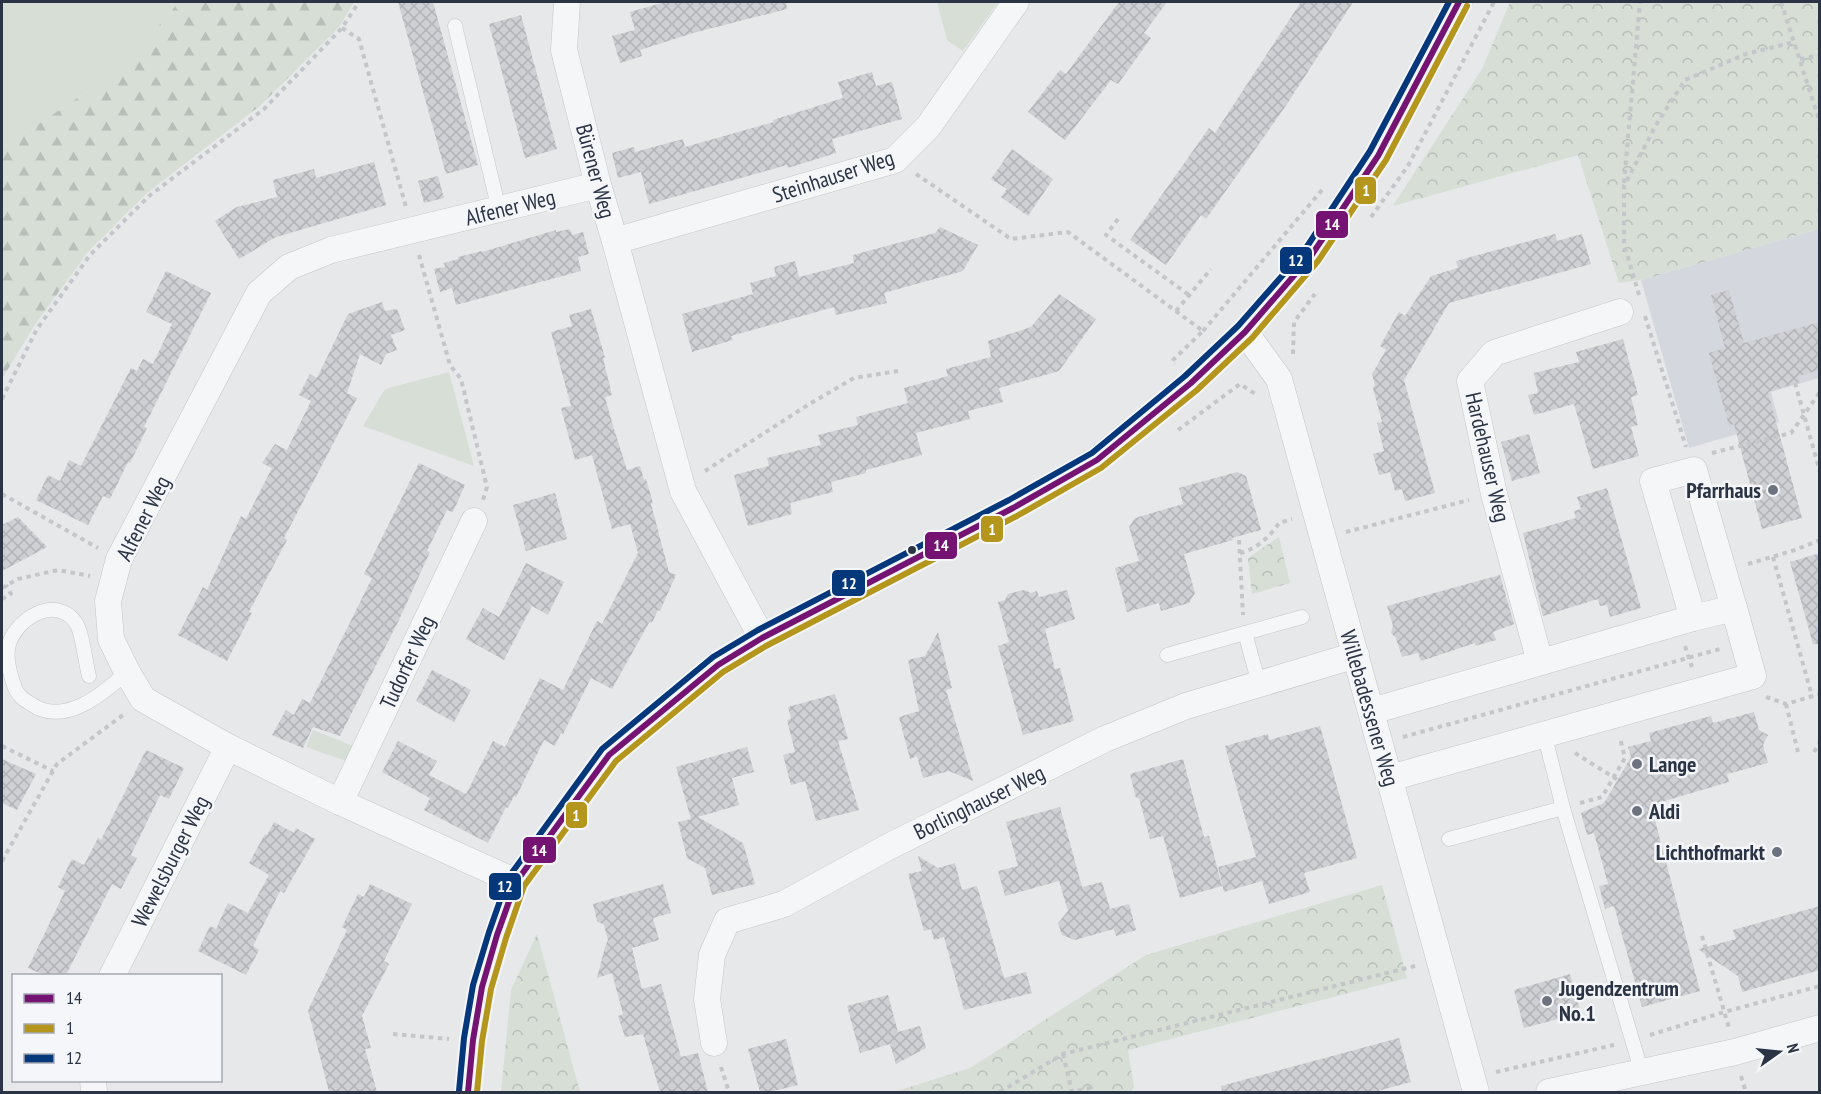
<svg xmlns="http://www.w3.org/2000/svg" width="1821" height="1094" viewBox="0 0 1821 1094" font-family="'PT Sans Narrow',sans-serif">
	<style>
		.built { fill: #d4d7dd }
		.green { fill: #d6ded6 }
		.forest { fill: url(#forest-firs) }
		.park { fill: url(#park-crowns) }
		.building { fill: url(#building-cross-hatch) }
		.lines { fill: none; stroke-linecap: round; stroke-linejoin: round }
		.lane-casing { stroke: #c4c6c8; stroke-width: 15 }
		.street-casing { stroke: #c4c6c8; stroke-width: 27 }
		.path { stroke: #c5c6ca; stroke-width: 4; stroke-dasharray: 4.5 4.5; stroke-linecap: butt }
		.lane { stroke: #f5f6f7; stroke-width: 14 }
		.street { stroke: #f5f6f7; stroke-width: 26 }
		.bus-1-casing { stroke: #f4f6f9; stroke-width: 10 }
		.bus-2-casing { stroke: #f4f6f9; stroke-width: 10 }
		.bus-3-casing { stroke: #f4f6f9; stroke-width: 10 }
		.bus-1 { stroke: #751372; stroke-width: 6 }
		.bus-2 { stroke: #b5961c; stroke-width: 6 }
		.bus-3 { stroke: #05377b; stroke-width: 6 }
		.poi-dot { fill: #6c737f; stroke: #f4f6f9; stroke-width: 2 }
		.bus-dot { fill: #2b3445; stroke: #f4f6f9; stroke-width: 2 }
		.labels { text-anchor: middle; stroke-width: 5; stroke-linejoin: round; paint-order: stroke }
		.street-label { font-size: 22px; fill: #2b3445; stroke: #f4f6f9 }
		.poi-label { font-size: 22px; font-weight: bold; fill: #2b3445; stroke: #f4f6f9; text-anchor: start }
		.line-badge { stroke: #f4f6f9; stroke-width: 2 }
		.badge-label { font-size: 16px; text-anchor: middle; font-weight: bold; fill: #fff }
	</style>
	<defs>
		<pattern id="forest-firs" width="22" height="20" patternUnits="userSpaceOnUse" patternTransform="scale(1.5)"><rect width="22" height="20" fill="#d6ded6"/><path d="M5 1l3.5 6h-7zM16 11l3.5 6h-7z" fill="#b8bfb9"/></pattern>
		<pattern id="park-crowns" width="20" height="18" patternUnits="userSpaceOnUse" patternTransform="scale(1.5)"><rect width="20" height="18" fill="#d6ded6"/><path d="M2 6a3 3 0 1 1 6 0M12 15a3 3 0 1 1 6 0" fill="none" stroke="#b8bfb9"/></pattern>
		<pattern id="building-cross-hatch" width="8" height="8" patternUnits="userSpaceOnUse" patternTransform="scale(1.5)"><rect width="8" height="8" fill="#ced0d3"/><path d="M0 0l8 8M0 8l8-8" fill="none" stroke="#b1b3b6"/></pattern>
	</defs>
	<rect width="100%" height="100%" fill="#e6e8ea"/>
	<polygon class="built" points="1819,229 1819,378 1771,392 1779,422 1689,448 1641,280"/>
	<g class="green">
		<polygon points="2,2 179,2 123,68 2,148"/>
		<polygon points="937,2 998,2 963,51 947,40"/>
		<polygon points="449,372 474,466 363,426 385,389"/>
		<polygon points="313,730 356,747 349,762 306,747"/>
	</g>
	<polygon class="forest" points="179,2 354,2 339,27 261,105 147,193 87,253 34,326 2,379 2,148 123,68"/>
	<g class="park">
		<polygon points="1510,2 1819,2 1819,229 1641,280 1619,283 1578,155 1393,206 1482,69"/>
		<polygon points="1279,537 1290,583 1252,594 1248,558"/>
		<polygon points="1382,885 1407,978 1128,1050 1134,1087 1131,1092 894,1092 970,1068 1146,955"/>
		<polygon points="537,934 580,1092 501,1092 511,990"/>
	</g>
	<g class="building">
		<polygon points="398,2 433,2 478,165 446,174"/>
		<polygon points="665,2 786,2 787,9 693,33 640,50 642,56 620,63 612,36 635,30 630,12"/>
		<polygon points="1119,2 1167,2 1144,33 1151,38 1118,84 1111,80 1065,140 1028,112 1060,70 1066,74"/>
		<polygon points="1301,2 1353,2 1285,107 1206,219 1201,215 1166,265 1130,240 1209,128 1215,133"/>
		<polygon points="521,15 557,149 525,158 489,24"/>
		<polygon points="872,72 876,86 892,82 902,119 832,139 836,153 788,168 787,165 649,204 641,172 618,178 612,153 634,147 635,152 683,139 685,147 774,122 773,120 843,98 838,82"/>
		<polygon points="1012,149 1053,179 1028,216 1001,197 1007,189 991,179"/>
		<polygon points="374,162 386,205 276,237 239,259 215,221 237,207 277,197 273,180 314,169 316,178"/>
		<polygon points="438,176 444,198 424,203 418,181"/>
		<polygon points="940,227 978,245 963,271 884,293 887,303 836,315 834,307 731,336 733,340 692,352 682,314 753,294 750,283 776,276 774,267 795,261 799,277 854,263 853,255 935,233"/>
		<polygon points="570,229 572,235 583,232 589,254 578,257 581,271 456,305 452,288 440,292 434,269 445,267 444,263 458,259 458,257 482,251 482,252 556,230 556,232"/>
		<polygon points="1555,234 1557,241 1582,234 1591,264 1449,303 1404,380 1435,493 1405,501 1402,489 1395,491 1390,472 1379,475 1373,454 1384,451 1377,423 1382,422 1373,388 1375,385 1372,374 1386,350 1380,346 1399,312 1405,316 1431,276 1458,268 1456,261"/>
		<polygon points="166,271 211,293 144,427 147,428 130,463 128,462 110,499 103,496 88,525 36,500 48,475 60,481 69,460 81,466 131,368 137,371 143,359 153,364 172,324 146,312"/>
		<polygon points="1729,290 1744,343 1820,322 1820,370 1798,376 1800,382 1768,392 1802,518 1762,529 1734,424 1729,426 1709,353 1725,348 1711,295"/>
		<polygon points="1059,294 1096,319 1059,371 999,388 1003,402 968,411 970,419 916,433 922,455 866,470 866,473 831,482 833,492 790,503 792,514 748,526 734,475 769,466 767,458 821,445 818,435 858,425 856,417 908,403 904,388 948,376 946,369 991,357 988,341 1031,327"/>
		<polygon points="382,302 385,311 397,309 405,330 391,335 397,350 386,354 381,365 360,354 347,393 357,398 284,538 287,540 249,612 252,613 227,661 178,635 203,587 207,590 241,516 246,519 272,468 262,463 275,444 287,450 311,401 299,395 310,374 317,378 348,314"/>
		<polygon points="591,309 605,358 603,358 612,395 605,397 613,426 627,470 640,466 644,480 646,479 653,503 651,504 669,572 676,575 660,611 658,610 652,623 650,621 612,689 591,678 563,734 561,733 555,746 544,740 516,797 514,796 508,808 506,807 488,843 424,810 430,798 382,772 398,741 437,761 429,775 466,794 493,741 505,747 540,678 563,690 597,621 602,624 638,553 630,524 612,529 592,455 575,460 561,408 571,406 551,332 572,326 569,315"/>
		<polygon points="1623,339 1638,395 1631,397 1638,425 1631,427 1639,456 1593,469 1574,404 1534,415 1528,395 1538,393 1534,373 1579,362 1576,352"/>
		<polygon points="1529,434 1540,473 1512,481 1501,442"/>
		<polygon points="419,463 465,485 453,512 447,510 427,551 430,552 398,622 340,736 313,727 303,748 272,735 286,710 294,715 302,699 310,703 372,578 364,574"/>
		<polygon points="1237,472 1246,476 1261,530 1232,538 1233,540 1184,554 1195,593 1189,603 1161,611 1159,603 1127,612 1115,568 1139,561 1129,527 1135,518 1183,504 1179,488"/>
		<polygon points="1607,488 1641,608 1610,617 1607,605 1600,606 1598,599 1543,616 1523,533 1576,518 1574,511 1581,509 1577,497"/>
		<polygon points="555,493 567,539 526,551 513,505"/>
		<polygon points="18,517 47,547 2,571 2,525"/>
		<polygon points="1820,553 1820,644 1813,644 1790,562"/>
		<polygon points="526,563 564,582 548,615 532,606 504,660 466,639 483,608 499,617"/>
		<polygon points="1500,575 1514,624 1493,632 1496,640 1475,646 1475,643 1421,661 1418,653 1402,657 1396,638 1391,633 1393,626 1387,606"/>
		<polygon points="1024,590 1031,593 1037,591 1039,597 1067,590 1075,619 1045,629 1055,669 1060,668 1074,721 1023,735 998,646 1009,642 998,602 1005,600 1008,594"/>
		<polygon points="938,632 952,688 946,690 973,781 949,771 923,778 917,756 910,759 899,717 919,711 908,660 925,656"/>
		<polygon points="432,670 471,690 454,722 416,701"/>
		<polygon points="835,694 848,739 838,741 859,810 816,821 805,781 791,785 783,755 795,752 787,720 791,719 788,707"/>
		<polygon points="1754,712 1759,730 1768,735 1763,745 1768,763 1727,774 1729,782 1651,805 1700,991 1642,1007 1614,906 1605,909 1599,886 1608,884 1594,833 1587,835 1581,813 1604,803 1631,757 1628,747 1651,741 1649,733 1711,716 1713,723"/>
		<polygon points="1320,726 1357,858 1304,873 1310,892 1269,904 1262,881 1224,892 1218,867 1256,857 1225,746 1268,734 1269,740"/>
		<polygon points="747,747 754,772 732,778 739,805 698,817 743,843 755,884 712,895 705,868 687,858 678,822 691,819 676,767"/>
		<polygon points="146,750 184,768 169,799 160,795 131,855 137,858 121,889 112,884 66,975 44,975 28,968 65,891 58,887 72,859 84,865 98,838 101,840"/>
		<polygon points="2,759 36,774 17,810 2,803"/>
		<polygon points="1183,759 1204,837 1209,836 1222,886 1180,898 1163,836 1150,839 1139,798 1136,798 1130,774"/>
		<polygon points="1060,807 1082,887 1102,882 1110,909 1129,904 1136,930 1116,936 1114,929 1075,940 1062,935 1058,923 1068,911 1059,881 1005,896 998,871 1018,866 1006,822"/>
		<polygon points="274,822 294,833 296,828 315,839 284,893 280,891 253,946 259,950 246,975 198,951 210,926 216,929 228,903 248,913 269,875 249,863 265,834 267,835"/>
		<polygon points="918,856 938,868 955,863 962,890 977,886 1004,978 1026,972 1032,993 964,1010 944,937 934,940 931,929 924,931 908,874 922,871"/>
		<polygon points="370,884 412,904 384,961 389,964 362,1016 371,1048 365,1049 377,1092 329,1092 308,1010 347,930 342,927 358,894 364,897"/>
		<polygon points="663,884 671,913 653,918 659,940 632,948 642,989 661,984 681,1057 698,1053 708,1092 660,1092 643,1034 625,1037 618,1016 623,1014 612,973 597,978 605,947 608,940 604,925 597,921 593,904"/>
		<polygon points="1820,906 1820,970 1742,992 1738,976 1698,949 1736,939 1733,930"/>
		<polygon points="1570,974 1581,1013 1524,1028 1514,990"/>
		<polygon points="888,995 898,1032 920,1026 926,1048 896,1064 890,1044 860,1053 847,1006"/>
		<polygon points="1399,1038 1411,1082 1374,1092 1222,1092 1221,1086"/>
		<polygon points="786,1039 798,1085 769,1092 760,1092 748,1049"/>
	</g>
	<g class="lines">
		<g class="lane-casing">
			<g id="lane">
				<polyline points="455,26 499,210"/>
				<polyline points="1245,633 1302,617"/>
				<polyline points="1167,655 1245,633 1259,684"/>
				<path d="M 89,676 C 86,665 82,631 76,623 C 56,593 13,620 8,648 C 6,661 11,677 15,688 C 19,697 23,699 31,704 C 64,727 103,694 127,672"/>
				<polyline points="1544,733 1563,808 1642,1073"/>
				<polyline points="1449,839 1563,808"/>
			</g>
		</g>
		<g class="street-casing">
			<g id="street">
				<polyline points="567,2 564,50 598,185 615,241 683,491 762,638"/>
				<polyline points="615,241 895,160 928,127 1016,2"/>
				<polyline points="1245,332 1279,379 1476,1092"/>
				<polyline points="1693,618 1653,481 1694,470 1734,608"/>
				<polyline points="1540,662 1494,494 1470,381 1494,353 1620,312"/>
				<polyline points="1372,711 1693,618 1734,608 1753,676 1390,778"/>
				<polyline points="340,802 474,521"/>
				<polyline points="516,882 340,802 228,747 143,699 127,672 111,639 108,601 119,559 259,293 289,267 331,250 598,185"/>
				<polyline points="112,976 228,747"/>
				<polyline points="714,1043 707,999 712,955 727,921 784,904 890,846 1105,739 1186,706 1356,655"/>
				<polyline points="93,1080 94,1092"/>
				<polyline points="468,1092 473,1040 482,987 497,935 516,882 609,755 718,665 762,638 1013,508 1097,460 1191,383 1245,332 1311,256 1378,156 1459,2"/>
				<polyline points="1549,1092 1735,1052 1820,1028"/>
			</g>
		</g>
		<g class="path">
			<polyline points="1781,2 1820,123"/>
			<polyline points="342,28 359,39 406,207"/>
			<polyline points="1800,59 1820,55"/>
			<polyline points="916,174 1011,239 1068,232 1203,331 1172,361 1175,364"/>
			<polyline points="1624,183 1640,2"/>
			<polyline points="1371,217 1408,166 1494,2"/>
			<polyline points="1118,219 1106,235 1189,295"/>
			<polyline points="419,255 450,365 461,379 487,487 483,500"/>
			<polyline points="1639,295 1624,244 1624,186 1656,125 1685,80 1746,54 1794,42"/>
			<polyline points="1176,311 1211,269"/>
			<polyline points="1645,316 1686,447"/>
			<polyline points="1203,331 1322,190"/>
			<polyline points="1293,354 1294,322 1315,294"/>
			<polyline points="1795,383 1820,472"/>
			<polyline points="2,399 37,329 90,255 149,196 264,109 342,28 359,2"/>
			<polyline points="1178,430 1240,384 1257,395"/>
			<polyline points="1712,453 1791,433 1820,392"/>
			<polyline points="705,471 811,403 854,378 898,371"/>
			<polyline points="2,494 98,548"/>
			<polyline points="1346,532 1469,500"/>
			<polyline points="1239,540 1243,615"/>
			<path d="M 1240,553 C 1255,550 1271,536 1279,523 L 1292,519"/>
			<polyline points="1773,557 1812,696"/>
			<polyline points="1748,564 1795,550 1820,540"/>
			<polyline points="2,588 18,579 58,570 90,576"/>
			<polyline points="2,599 11,594 6,585"/>
			<polyline points="1685,646 1692,667"/>
			<polyline points="1766,697 1786,704 1820,694"/>
			<polyline points="1786,704 1799,756"/>
			<polyline points="1403,737 1720,649"/>
			<polyline points="2,746 53,771"/>
			<polyline points="1814,752 1820,742"/>
			<polyline points="1575,753 1618,780"/>
			<polyline points="1580,803 1602,797 1625,758 1620,738"/>
			<polyline points="2,861 57,764 123,715"/>
			<polyline points="1702,936 1729,1028"/>
			<polyline points="393,1034 449,1039"/>
			<polyline points="1650,1035 1724,1012 1820,986"/>
			<polyline points="1063,1054 1072,1092 1093,1087"/>
			<polyline points="721,1067 729,1092"/>
			<polyline points="1496,1072 1614,1045"/>
			<polyline points="1741,1076 1746,1092"/>
			<polyline points="1000,1092 1063,1054 1415,966"/>
		</g>
		<use href="#lane" class="lane"/>
		<use href="#street" class="street"/>
		<g class="bus-1-casing">
			<polyline id="bus-1" points="468,1092 473,1040 482,987 497,935 516,882 609,755 718,665 762,638 1013,508 1097,460 1191,383 1245,332 1311,256 1378,156 1459,2"/>
		</g>
		<g class="bus-2-casing">
			<polyline id="bus-2" points="477,1092 482,1041 491,989 506,938 524,886 616,761 723,672 766,646 1017,516 1101,468 1197,390 1252,338 1318,261 1386,160 1467,6"/>
		</g>
		<g class="bus-3-casing">
			<polyline id="bus-3" points="459,1091 464,1038 473,985 489,932 508,878 602,749 713,657 758,630 1009,500 1092,453 1185,376 1238,326 1304,251 1370,151 1449,2"/>
		</g>
		<use href="#bus-1" class="bus-1"/>
		<use href="#bus-2" class="bus-2"/>
		<use href="#bus-3" class="bus-3"/>
	</g>
	<g class="poi-dot">
		<circle cx="1773" cy="490" r="6"/>
		<circle cx="1637" cy="764" r="6"/>
		<circle cx="1637" cy="811" r="6"/>
		<circle cx="1777" cy="852" r="6"/>
		<circle cx="1547" cy="1001" r="6"/>
	</g>
	<circle class="bus-dot" cx="912" cy="550" r="5"/>
	<g class="labels">
		<g class="street-label">
			<text transform="translate(596 171) rotate(75)" y="8">Bürener Weg</text>
			<text transform="translate(833 176) rotate(-18)" y="8">Steinhauser Weg</text>
			<text transform="translate(510 207) rotate(-14)" y="8">Alfener Weg</text>
			<text transform="translate(1488 457) rotate(77)" y="8">Hardehauser Weg</text>
			<text transform="translate(143 518) rotate(-63)" y="8">Alfener Weg</text>
			<text transform="translate(407 662) rotate(-65)" y="8">Tudorfer Weg</text>
			<text transform="translate(1370 708) rotate(74)" y="8">Willebadessener Weg</text>
			<text transform="translate(979 802) rotate(-26)" y="8">Borlinghauser Weg</text>
			<text transform="translate(170 861) rotate(-63)" y="8">Wewelsburger Weg</text>
		</g>
		<g class="poi-label">
			<text x="1761" y="498" text-anchor="end">Pfarrhaus</text>
			<text x="1649" y="772">Lange</text>
			<text x="1649" y="819">Aldi</text>
			<text x="1765" y="860" text-anchor="end">Lichthofmarkt</text>
			<text x="1559" y="996">Jugendzentrum<tspan x="1559" dy="25">No.1</tspan></text>
		</g>
	</g>
	<g class="line-badge">
		<rect x="1354" y="176" width="23" height="29" rx="6" fill="#b5961c"/>
		<rect x="1315" y="210" width="34" height="29" rx="6" fill="#751372"/>
		<rect x="1279" y="246" width="34" height="29" rx="6" fill="#05377b"/>
		<rect x="980" y="515" width="24" height="28" rx="6" fill="#b5961c"/>
		<rect x="924" y="531" width="34" height="29" rx="6" fill="#751372"/>
		<rect x="831" y="569" width="35" height="28" rx="6" fill="#05377b"/>
		<rect x="565" y="801" width="23" height="28" rx="6" fill="#b5961c"/>
		<rect x="522" y="836" width="35" height="28" rx="6" fill="#751372"/>
		<rect x="488" y="872" width="34" height="29" rx="6" fill="#05377b"/>
	</g>
	<g class="badge-label">
		<text x="1366" y="196">1</text>
		<text x="1332" y="230">14</text>
		<text x="1296" y="266">12</text>
		<text x="992" y="535">1</text>
		<text x="941" y="551">14</text>
		<text x="849" y="589">12</text>
		<text x="576" y="821">1</text>
		<text x="539" y="856">14</text>
		<text x="505" y="892">12</text>
	</g>
	<rect width="1821" height="1094" fill="none" stroke="#2b3445" stroke-width="6"/>
	<rect x="12" y="974" width="210" height="108" fill="#f4f6f9" stroke="#a4a8b1" stroke-width="1.5"/>
	<rect x="24" y="994" width="30" height="9" fill="#751372" stroke="#a4a8b1" stroke-width="1.5"/>
	<text x="66" y="1004" font-size="18" fill="#2b3445">14</text>
	<rect x="24" y="1024" width="30" height="9" fill="#b5961c" stroke="#a4a8b1" stroke-width="1.5"/>
	<text x="66" y="1034" font-size="18" fill="#2b3445">1</text>
	<rect x="24" y="1054" width="30" height="9" fill="#05377b" stroke="#a4a8b1" stroke-width="1.5"/>
	<text x="66" y="1064" font-size="18" fill="#2b3445">12</text>
	<g transform="translate(1779 1052) rotate(75)" stroke="#f4f6f9" stroke-width="4.5" paint-order="stroke">
	<path d="M0-4.5L10 22L0 15L-10 22Z" fill="#2b3445"/>
	<text y="-9" font-size="16" font-weight="bold" text-anchor="middle" fill="#2b3445">N</text>
	</g>
</svg>
